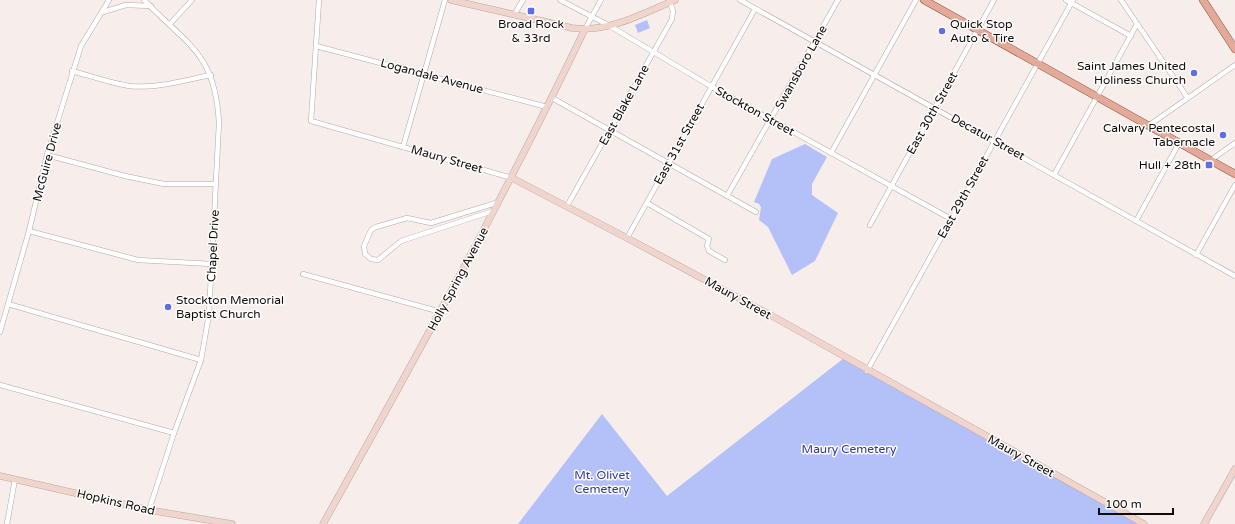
<svg xmlns="http://www.w3.org/2000/svg" width="1235" height="524" viewBox="0 0 1235 524" font-family="'Varela Round',sans-serif">
	<style>
		.green { fill: #b4c1f8 }
		.lines { fill: none; stroke-linecap: round; stroke-linejoin: round }
		.street-casing { stroke: #b1a9a7; stroke-width: 5.5 }
		.secondary-casing { stroke: #b1a9a7; stroke-width: 7 }
		.primary-casing { stroke: #8d4f3c; stroke-width: 8 }
		.street { stroke: #fff; stroke-width: 4.5 }
		.secondary { stroke: #f1d5cc; stroke-width: 6 }
		.primary { stroke: #e3aa9a; stroke-width: 7 }
		.poi-dot { fill: #5e6ee5; stroke: #fffdfc; stroke-width: 1.5 }
		.labels { text-anchor: middle; stroke-width: 3; stroke-linejoin: round; paint-order: stroke }
		.poi-label { font-size: 12px; fill: #0f0d0c; stroke: #fffdfc; text-anchor: end }
		.street-label { font-size: 12px; fill: #0f0d0c; stroke: #fffdfc }
		.park-label { font-size: 12px; fill: #32399a; stroke: #fffdfc }
	</style>
	<rect width="100%" height="100%" fill="#f7eeeb"/>
	<g class="green">
		<polygon points="647,20 650,28 638,33 635,25"/>
		<polygon points="805,144 827,157 812,184 812,195 838,213 815,261 792,275 768,227 759,220 761,207 759,204 754,202 772,159"/>
		<polygon points="844,358 1143,524 518,524 602,414 667,496"/>
	</g>
	<g class="lines">
		<g class="street-casing">
			<g id="street">
				<path d="M 144,0 C 188,46 215,52 219,123 L 209,314 L 201,360 L 174,433 L 149,510"/>
				<polyline points="319,0 311,121 512,178"/>
				<polyline points="560,0 610,26 712,87 951,219"/>
				<polyline points="740,0 1235,276"/>
				<polyline points="1066,0 1131,36"/>
				<polyline points="1121,0 1187,97"/>
				<polyline points="103,12 126,5 151,6"/>
				<polyline points="514,15 523,0"/>
				<polyline points="170,24 192,0"/>
				<polyline points="585,29 601,0"/>
				<polyline points="316,46 547,107"/>
				<path d="M 72,71 C 91,76 110,83 129,86 C 157,89 185,80 211,75"/>
				<polyline points="552,98 756,212"/>
				<polyline points="1148,126 1235,65"/>
				<polyline points="403,147 445,0"/>
				<polyline points="831,153 916,0"/>
				<polyline points="47,155 125,176 164,184 215,184"/>
				<polyline points="1211,160 1235,143"/>
				<polyline points="1054,175 1137,24"/>
				<polyline points="727,196 838,0"/>
				<polyline points="647,203 709,239 707,246 709,251 725,260"/>
				<polyline points="567,206 672,19 673,11 670,2"/>
				<polyline points="493,211 401,241 378,260 371,259 365,254 364,246 371,230 376,227 407,218 431,223 499,202"/>
				<polyline points="1136,221 1179,143"/>
				<polyline points="870,225 994,0"/>
				<polyline points="29,231 138,260 212,264"/>
				<polyline points="627,238 755,9"/>
				<polyline points="1196,255 1235,185"/>
				<polyline points="303,274 441,312"/>
				<polyline points="8,304 201,360"/>
				<polyline points="0,332 29,231 47,155 81,46 109,0"/>
				<polyline points="867,371 1073,0"/>
				<polyline points="0,385 174,433"/>
				<polyline points="7,524 15,479"/>
			</g>
		</g>
		<g class="secondary-casing">
			<g id="secondary">
				<path d="M 451,0 L 572,28 C 608,33 642,14 675,0"/>
				<polyline points="512,178 627,238 774,317 1144,524"/>
				<polyline points="0,476 149,510 232,524"/>
				<path d="M 323,524 C 414,361 504,198 585,29"/>
				<polyline points="1204,524 1235,469"/>
			</g>
		</g>
		<g class="primary-casing">
			<g id="primary">
				<polyline points="924,0 1235,174"/>
				<polyline points="1203,0 1235,49"/>
			</g>
		</g>
		<use href="#street" class="street"/>
		<use href="#secondary" class="secondary"/>
		<use href="#primary" class="primary"/>
	</g>
	<g class="poi-dot">
		<rect x="527" y="7" width="8" height="8" rx="2"/>
		<circle cx="942" cy="31" r="4"/>
		<circle cx="1194" cy="73" r="4"/>
		<circle cx="1223" cy="135" r="4"/>
		<rect x="1205" y="161" width="8" height="8" rx="2"/>
		<circle cx="168" cy="307" r="4"/>
	</g>
	<g class="labels">
		<g class="poi-label">
			<text x="531" y="28" text-anchor="middle">Broad Rock<tspan x="531" dy="14">&amp; 33rd</tspan></text>
			<text x="950" y="28" text-anchor="start">Quick Stop<tspan x="950" dy="14">Auto &amp; Tire</tspan></text>
			<text x="1186" y="70">Saint James United<tspan x="1186" dy="14">Holiness Church</tspan></text>
			<text x="1215" y="132">Calvary Pentecostal<tspan x="1215" dy="14">Tabernacle</tspan></text>
			<text x="1201" y="169">Hull + 28th</text>
			<text x="176" y="304" text-anchor="start">Stockton Memorial<tspan x="176" dy="14">Baptist Church</tspan></text>
		</g>
		<g class="street-label">
			<text transform="translate(801 67) rotate(-61)" y="4">Swansboro Lane</text>
			<text transform="translate(432 76) rotate(15)" y="4">Logandale Avenue</text>
			<text transform="translate(624 105) rotate(-61)" y="4">East Blake Lane</text>
			<text transform="translate(755 111) rotate(29)" y="4">Stockton Street</text>
			<text transform="translate(932 113) rotate(-61)" y="4">East 30th Street</text>
			<text transform="translate(988 137) rotate(29)" y="4">Decatur Street</text>
			<text transform="translate(679 144) rotate(-61)" y="4">East 31st Street</text>
			<text transform="translate(447 159) rotate(16)" y="4">Maury Street</text>
			<text transform="translate(47 162) rotate(-75)" y="4">McGuire Drive</text>
			<text transform="translate(963 197) rotate(-61)" y="4">East 29th Street</text>
			<text transform="translate(213 246) rotate(-87)" y="4">Chapel Drive</text>
			<text transform="translate(458 279) rotate(-62)" y="4">Holly Spring Avenue</text>
			<text transform="translate(738 298) rotate(29)" y="4">Maury Street</text>
			<text transform="translate(1021 456) rotate(29)" y="4">Maury Street</text>
			<text transform="translate(116 502) rotate(13)" y="4">Hopkins Road</text>
		</g>
		<g class="park-label">
			<text x="849" y="453">Maury Cemetery</text>
			<text x="602" y="479">Mt. Olivet<tspan x="602" dy="14">Cemetery</tspan></text>
		</g>
	</g>
	<path d="M1099 508v6h74v-6" fill="none" stroke="#0f0d0c" stroke-width="2"/>
	<text x="1105" y="508" font-size="12" fill="#0f0d0c" stroke="#fffdfc" stroke-width="3" paint-order="stroke">100 m</text>
</svg>
